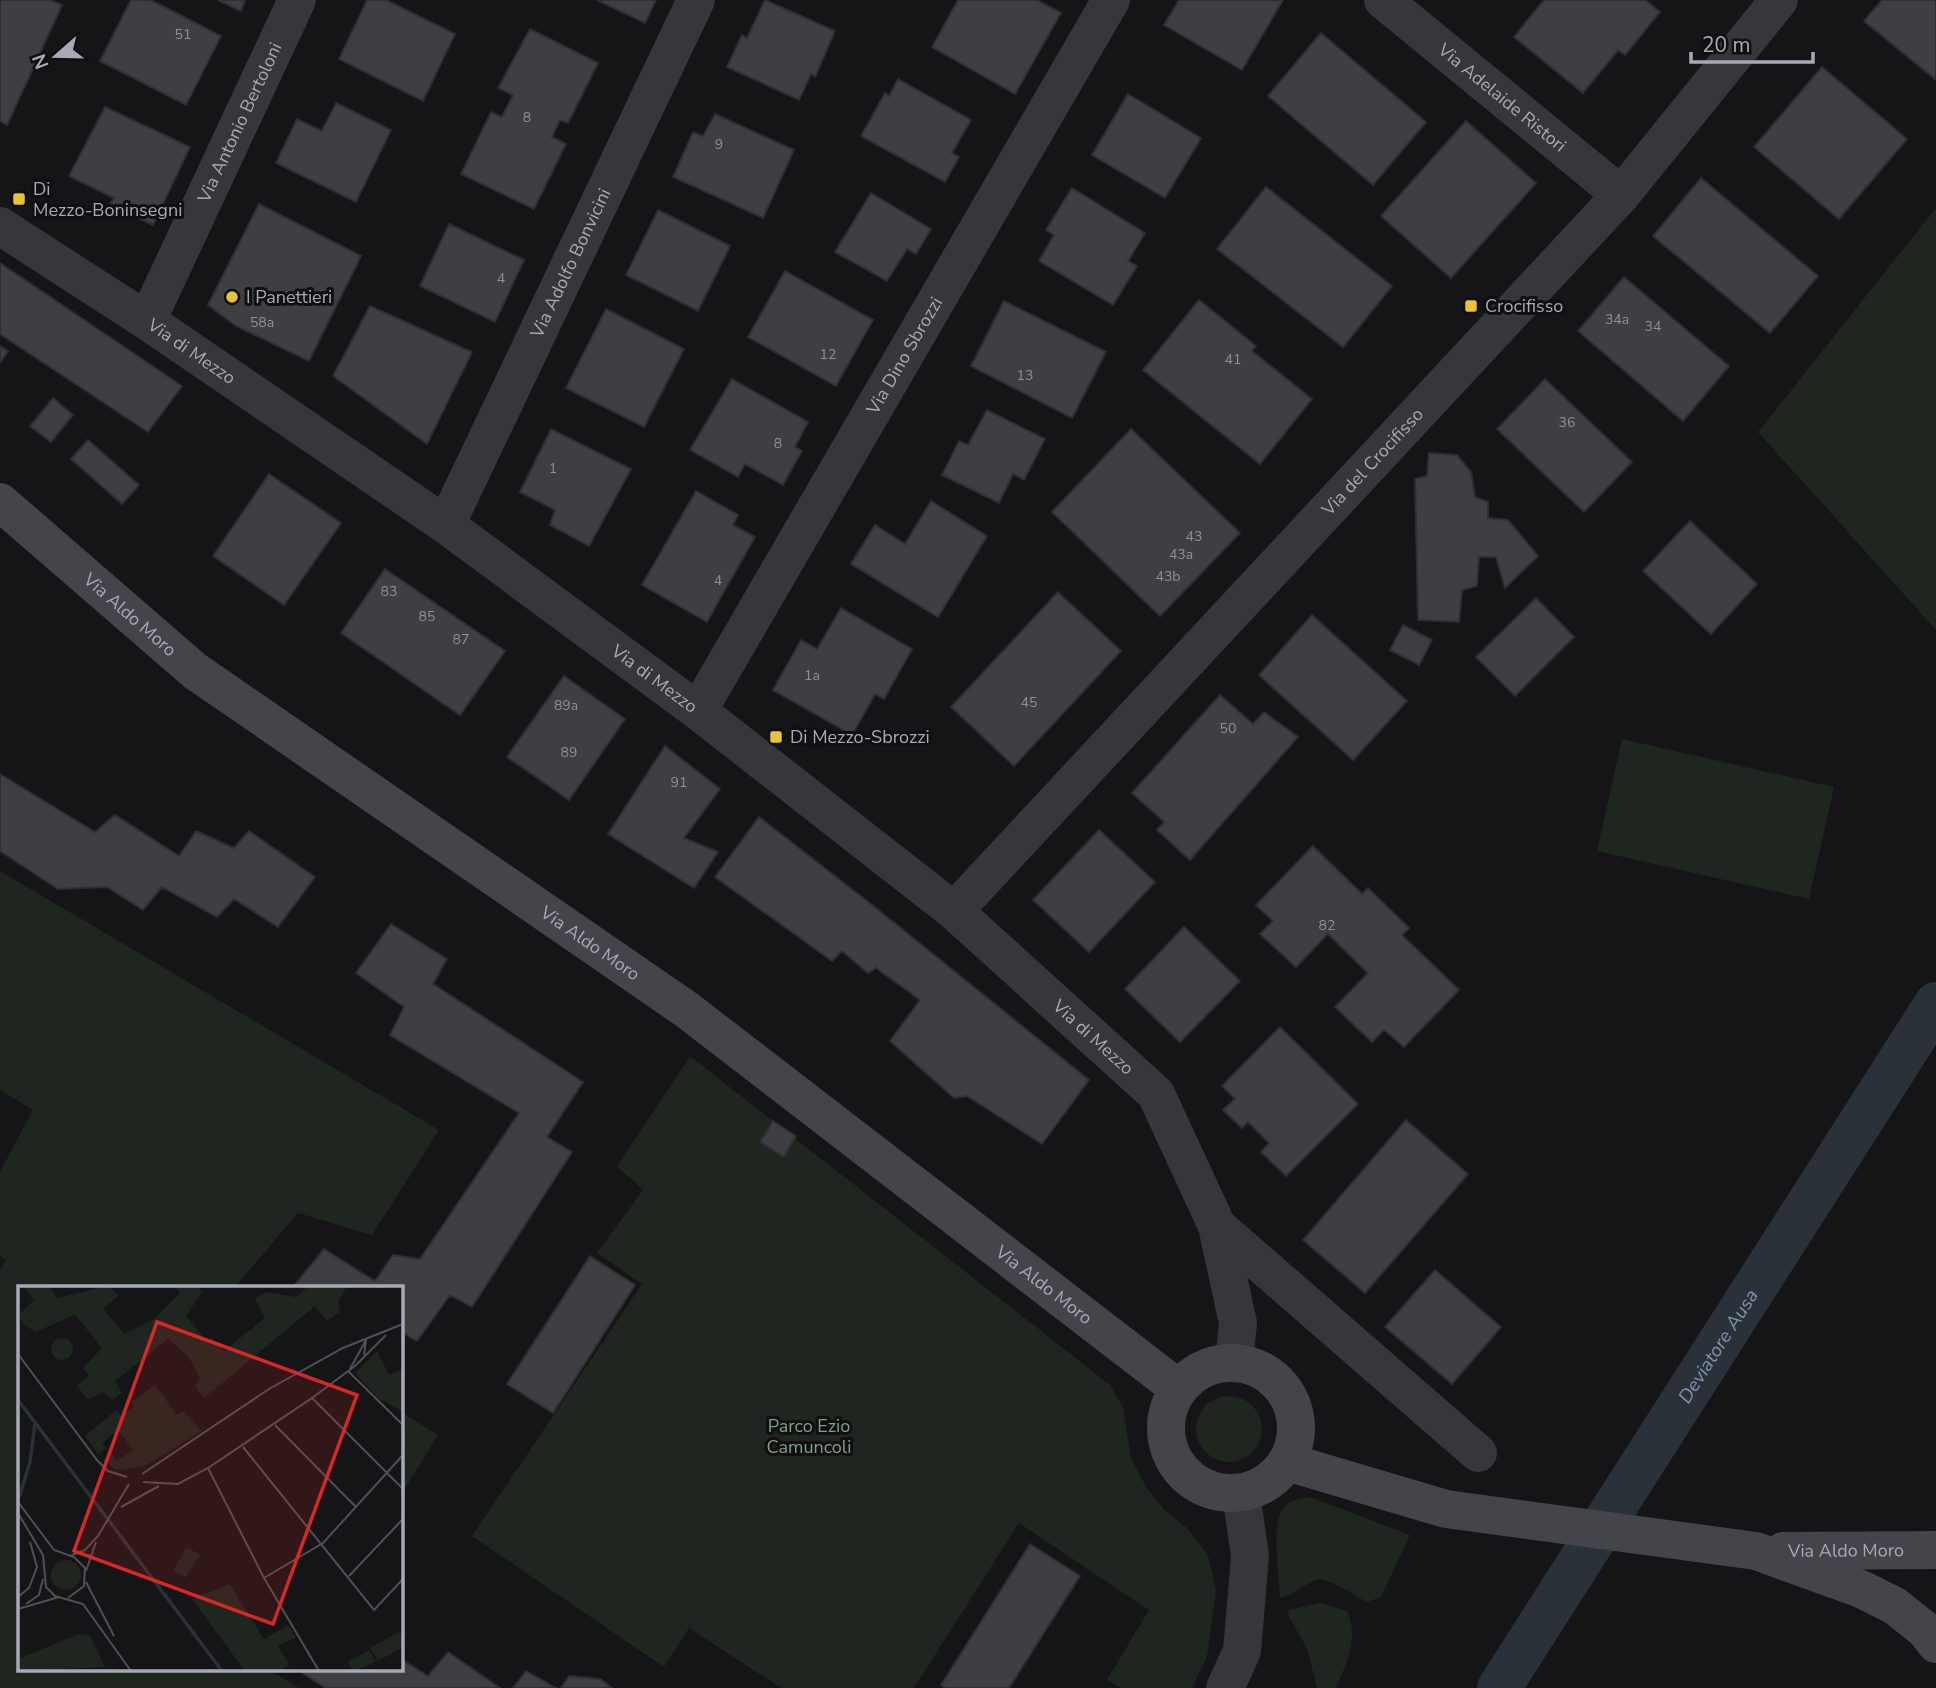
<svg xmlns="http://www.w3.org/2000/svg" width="1936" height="1688" viewBox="0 0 1936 1688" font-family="'Nunito Sans',sans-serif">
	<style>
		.green { fill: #1f2620 }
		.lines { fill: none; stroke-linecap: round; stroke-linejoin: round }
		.canal { stroke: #2b3139; stroke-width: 44 }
		.building { fill: #3f3f43; stroke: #2f2e32; stroke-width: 2 }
		.street { stroke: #36363b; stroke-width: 38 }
		.secondary { stroke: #44454b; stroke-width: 38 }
		.poi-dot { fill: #e8c23a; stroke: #100f11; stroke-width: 2.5 }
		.labels { text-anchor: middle; stroke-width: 6; stroke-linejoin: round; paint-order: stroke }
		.number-label { font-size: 14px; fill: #8d8f99 }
		.street-label { font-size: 18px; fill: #a7aab6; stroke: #100f11 }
		.poi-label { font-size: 18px; fill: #a7aab6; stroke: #100f11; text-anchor: start }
		.park-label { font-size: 18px; fill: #7fa085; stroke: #100f11 }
		.water-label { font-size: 19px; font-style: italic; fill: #7f93af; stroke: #100f11 }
		.inset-river { fill: none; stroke: #2b3139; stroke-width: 3.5 }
		.inset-road { fill: none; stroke: #4f5056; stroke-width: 2 }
		.view { fill: #d62828; fill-opacity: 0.15; stroke: #d62828; stroke-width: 3.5 }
		.inset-edge { fill: none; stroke: #a7aab6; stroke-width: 3.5 }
	</style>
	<rect width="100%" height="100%" fill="#151416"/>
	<g class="green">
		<polygon points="1936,208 1936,630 1758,432"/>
		<polygon points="1622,739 1834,787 1809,899 1597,851"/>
		<polygon points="0,871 439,1130 372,1235 298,1213 235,1287 19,1287 19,1669 268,1669 299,1688 0,1688 0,1270 6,1260 0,1256 0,1172 33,1110 0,1090"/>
		<polygon points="690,1056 1110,1385 1123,1407 1131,1459 1147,1488 1164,1510 1187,1528 1208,1555 1216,1591 1207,1657 1192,1688 1121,1688 1107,1680 1149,1610 1019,1523 914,1688 781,1688 689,1628 664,1667 472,1536 642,1284 597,1253 643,1190 617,1166"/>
		<circle cx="1229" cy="1429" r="33"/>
		<polygon points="401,1412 438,1435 401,1495"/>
		<path d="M 1310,1497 L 1410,1535 L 1381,1597 L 1367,1602 C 1355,1596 1327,1576 1316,1580 C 1302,1585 1295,1595 1280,1598 C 1279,1577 1270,1521 1285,1506 C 1292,1499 1300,1499 1310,1497 Z"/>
		<path d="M 1320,1603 L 1347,1611 C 1359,1637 1347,1663 1336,1688 L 1317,1688 L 1307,1648 L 1289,1617 L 1288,1610 Z"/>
	</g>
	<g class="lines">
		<path class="canal" id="s1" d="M 1499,1688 L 1936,1004"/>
	</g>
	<g class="building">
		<polygon points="0,0 50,0 62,5 7,125 0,121"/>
		<polygon points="131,0 151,0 221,36 186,105 100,61"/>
		<polygon points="218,0 245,0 241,11"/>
		<polygon points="367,0 386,0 455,34 423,101 339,59"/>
		<polygon points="597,0 656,0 645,23"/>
		<polygon points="765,0 835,31 815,77 811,74 799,100 727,67 742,35 747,38"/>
		<polygon points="958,0 1037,0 1061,13 1015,94 932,47"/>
		<polygon points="1179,0 1283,0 1242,70 1164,25"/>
		<polygon points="1544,0 1645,0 1660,12 1625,55 1618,50 1583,93 1514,37"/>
		<polygon points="1882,0 1936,0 1936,80 1864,21"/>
		<polygon points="530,29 598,63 568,123 560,120 552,137 566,144 534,209 461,174 491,112 502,117 513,95 498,88"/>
		<polygon points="1321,33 1426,122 1373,185 1268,96"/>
		<polygon points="1822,67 1907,139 1839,219 1754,147"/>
		<polygon points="898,79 971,120 952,153 959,157 945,182 861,136 885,93 889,96"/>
		<polygon points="1128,94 1201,138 1165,198 1092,155"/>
		<polygon points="336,103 391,130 356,202 276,163 297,119 322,131"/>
		<polygon points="105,107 190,147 153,225 110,204 114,198 69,176"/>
		<polygon points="715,114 794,150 763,218 673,177 693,132 703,136"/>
		<polygon points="1466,121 1536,183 1451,278 1381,216"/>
		<polygon points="1701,178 1818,276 1770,333 1653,236"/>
		<polygon points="1266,187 1392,286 1343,347 1217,249"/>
		<polygon points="1072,188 1145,233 1128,261 1137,266 1113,305 1039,261 1054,235 1046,230"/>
		<polygon points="871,193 931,229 916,254 907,249 887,281 835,252"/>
		<polygon points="259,204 361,256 309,361 236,326 208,305"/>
		<polygon points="658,210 730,246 698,311 626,275"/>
		<polygon points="449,224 524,260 495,322 420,286"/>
		<polygon points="0,263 182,386 148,432 0,334"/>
		<polygon points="785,271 873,320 836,386 748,337"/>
		<polygon points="1624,277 1729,366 1683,421 1578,331"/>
		<polygon points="1199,300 1256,346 1252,351 1312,399 1260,464 1143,370"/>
		<polygon points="1004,301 1106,352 1072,418 971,366"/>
		<polygon points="370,306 472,352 427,444 333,376"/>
		<polygon points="606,309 684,349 644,427 566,388"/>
		<polygon points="0,346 8,351 0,363"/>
		<polygon points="732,379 808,422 795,447 802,451 783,485 745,464 738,477 690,450"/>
		<polygon points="1545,379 1632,462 1584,512 1497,429"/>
		<polygon points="53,398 73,415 51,442 30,426"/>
		<polygon points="987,410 1045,439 1024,480 1013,474 999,503 942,475 959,441 968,445"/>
		<polygon points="551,429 631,469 589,546 550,525 555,510 520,492"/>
		<polygon points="1131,429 1240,533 1160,616 1052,512"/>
		<polygon points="88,440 139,485 122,504 71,459"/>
		<polygon points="1429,453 1457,455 1471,472 1475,497 1488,502 1488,518 1508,520 1538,556 1505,588 1496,557 1479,557 1477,586 1462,590 1459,622 1418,620 1415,479 1427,476"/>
		<polygon points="269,474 341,523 284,605 213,556"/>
		<polygon points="696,491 738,515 733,525 755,537 707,622 642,585"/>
		<polygon points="931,501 987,536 938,617 851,564 875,525 905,544"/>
		<polygon points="1690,521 1757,584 1711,634 1643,571"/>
		<polygon points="385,569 505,651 460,715 341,633"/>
		<polygon points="1058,592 1121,651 1014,766 951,707"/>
		<polygon points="1536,598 1574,637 1515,696 1476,657"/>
		<polygon points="841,608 912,649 884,699 875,694 852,735 773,690 801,640 817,649"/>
		<polygon points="1312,615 1407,701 1353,760 1259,675"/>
		<polygon points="1403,625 1432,640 1419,665 1390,650"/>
		<polygon points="564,676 625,719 569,800 507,757"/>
		<polygon points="1220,695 1253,724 1264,712 1298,737 1190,860 1157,830 1164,822 1132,793"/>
		<polygon points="665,746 720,789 684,838 718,852 694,888 608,834"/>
		<polygon points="0,774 95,832 115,815 179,856 196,831 234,848 249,831 315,877 278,927 234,899 217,917 162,887 143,910 107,887 58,889 0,851"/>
		<polygon points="759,817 876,908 1089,1080 1042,1144 967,1096 954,1098 890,1041 920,1000 876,968 868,973 842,951 832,961 715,877"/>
		<polygon points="1099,830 1155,882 1089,952 1033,900"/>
		<polygon points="1313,846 1362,894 1368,888 1409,928 1402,935 1459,990 1404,1047 1384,1030 1372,1042 1335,1007 1368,973 1328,934 1296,967 1260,934 1273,921 1256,905"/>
		<polygon points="391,924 447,959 433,984 583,1082 547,1137 572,1152 472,1307 450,1295 417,1341 401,1332 401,1287 293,1287 324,1249 375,1281 393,1255 420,1259 519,1113 390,1035 404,1007 356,973"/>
		<polygon points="1184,927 1240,981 1180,1042 1125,989"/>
		<polygon points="1280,1027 1358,1104 1286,1176 1261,1152 1269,1143 1248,1122 1242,1128 1223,1110 1235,1099 1222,1086"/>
		<polygon points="1406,1120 1468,1174 1365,1293 1303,1240"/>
		<polygon points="773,1121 796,1136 784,1157 760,1142"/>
		<polygon points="590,1256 635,1285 553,1413 507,1384"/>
		<polygon points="1435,1270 1501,1327 1452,1384 1385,1327"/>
		<polygon points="1030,1544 1080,1576 1009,1688 945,1688 941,1685"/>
		<polygon points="448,1652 500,1688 326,1688 296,1669 401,1669 401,1659 428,1676"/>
		<polygon points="526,1671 556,1688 513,1688"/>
		<polygon points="569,1676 600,1679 612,1688 561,1688"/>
	</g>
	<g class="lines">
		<g class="street">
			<path id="s2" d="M 1383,0 L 1621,195"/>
			<path id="s3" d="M 0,226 L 147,321 L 446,525 L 698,711 L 954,911 L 1156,1094 L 1217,1226 L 1238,1323 L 1234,1363"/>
			<path id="s4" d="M 147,321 L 297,0"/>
			<path id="s5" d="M 446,525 L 696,0"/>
			<path id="s6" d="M 698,711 L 1111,0"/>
			<path id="s7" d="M 954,911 L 1621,195 L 1779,0"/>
			<polyline points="1217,1226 1478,1453"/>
			<polyline points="1225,1688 1242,1651 1250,1556 1241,1493"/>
		</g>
		<g class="secondary">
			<path id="s8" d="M 0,502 L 195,671 L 687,1010 L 1179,1389"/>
			<circle cx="1231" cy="1428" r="65"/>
			<polyline points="1287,1462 1446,1509 1756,1551 1861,1589 1895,1606 1925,1630 1936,1644"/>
			<path id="s9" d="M 1783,1551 L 1936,1550"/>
		</g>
	</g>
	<g class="poi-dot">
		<rect x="12" y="192" width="14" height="14" rx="3.5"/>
		<circle cx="232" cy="297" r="7"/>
		<rect x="1464" y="299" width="14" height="14" rx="3.5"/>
		<rect x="769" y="730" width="14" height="14" rx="3.5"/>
	</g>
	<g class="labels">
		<g class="number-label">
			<text x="183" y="39">51</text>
			<text x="527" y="122">8</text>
			<text x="719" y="149">9</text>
			<text x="501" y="283">4</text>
			<text x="1617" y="324">34a</text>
			<text x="262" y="327">58a</text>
			<text x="1653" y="331">34</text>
			<text x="828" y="359">12</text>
			<text x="1233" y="364">41</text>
			<text x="1025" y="380">13</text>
			<text x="1567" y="427">36</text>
			<text x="778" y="448">8</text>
			<text x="553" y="473">1</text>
			<text x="1194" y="541">43</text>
			<text x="1181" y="559">43a</text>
			<text x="1168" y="581">43b</text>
			<text x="718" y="585">4</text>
			<text x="389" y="596">83</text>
			<text x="427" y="621">85</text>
			<text x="461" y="644">87</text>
			<text x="812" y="680">1a</text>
			<text x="1029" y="707">45</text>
			<text x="566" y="710">89a</text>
			<text x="1228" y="733">50</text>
			<text x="569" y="757">89</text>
			<text x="679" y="787">91</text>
			<text x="1327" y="930">82</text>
		</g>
		<g class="street-label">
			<text dy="6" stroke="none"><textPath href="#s2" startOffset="154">Via Adelaide Ristori</textPath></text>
			<text dy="6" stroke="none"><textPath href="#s4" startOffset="219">Via Antonio Bertoloni</textPath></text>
			<text dy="6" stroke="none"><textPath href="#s5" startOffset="290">Via Adolfo Bonvicini</textPath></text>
			<text dy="6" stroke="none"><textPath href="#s3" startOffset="229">Via di Mezzo</textPath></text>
			<text dy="6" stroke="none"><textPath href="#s6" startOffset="411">Via Dino Sbrozzi</textPath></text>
			<text dy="6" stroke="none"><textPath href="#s7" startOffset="614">Via del Crocifisso</textPath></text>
			<text dy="6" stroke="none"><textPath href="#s8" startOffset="172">Via Aldo Moro</textPath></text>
			<text dy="6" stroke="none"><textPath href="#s3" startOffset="796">Via di Mezzo</textPath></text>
			<text dy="6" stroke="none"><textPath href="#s8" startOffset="738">Via Aldo Moro</textPath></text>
			<text dy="6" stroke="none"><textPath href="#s3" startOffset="1363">Via di Mezzo</textPath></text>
			<text dy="6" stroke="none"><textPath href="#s8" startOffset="1306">Via Aldo Moro</textPath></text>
			<text dy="6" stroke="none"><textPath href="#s9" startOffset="63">Via Aldo Moro</textPath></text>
		</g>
		<g class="poi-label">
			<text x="33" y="195">Di<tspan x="33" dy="21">Mezzo-Boninsegni</tspan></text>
			<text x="246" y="303">I Panettieri</text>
			<text x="1485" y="312">Crocifisso</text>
			<text x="790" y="743">Di Mezzo-Sbrozzi</text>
		</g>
		<g class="park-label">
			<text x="809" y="1432">Parco Ezio<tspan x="809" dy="21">Camuncoli</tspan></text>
		</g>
		<g class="water-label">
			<text dy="7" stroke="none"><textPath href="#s1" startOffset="406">Deviatore Ausa</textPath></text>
		</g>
	</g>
	<g transform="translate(18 1286)">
		<rect width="385" height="385" fill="#151416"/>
		<path d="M 5,0 L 31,0 L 39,12 L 90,0 L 101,10 L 85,22 L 106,48 L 136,33 L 162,7 L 156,0 L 179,0 L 184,6 L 168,30 L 189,55 L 194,52 L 206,65 L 247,32 L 237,13 L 248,6 L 278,11 L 291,0 L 329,0 L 320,15 L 322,26 L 309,35 L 297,20 L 186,112 L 177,100 L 182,92 L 170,70 L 150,53 L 97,95 L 104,107 L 94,114 L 85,106 L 70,114 L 59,100 L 71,90 L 65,82 L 84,62 L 57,29 L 17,46 L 7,39 L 0,29 L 16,14 ZM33 63a11 11 0 1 1 22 0a11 11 0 1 1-22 0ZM 359,65 L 371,89 L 385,83 L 384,125 L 360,112 L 337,87 ZM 137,99 L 159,129 L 165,125 L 184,145 L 127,180 L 98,184 L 85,174 L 93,167 L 99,175 L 115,164 L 100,144 L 84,157 L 88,162 L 80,168 L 67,150 L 98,124 L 104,130 L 116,120 L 113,116 ZM 169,261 L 182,269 L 167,292 L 155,284 ZM33 289a15 15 0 1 1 30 0a15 15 0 1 1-30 0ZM 212,298 L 246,353 L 270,339 L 278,351 L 260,360 L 271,378 L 263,385 L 227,385 L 174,313 ZM 382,345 L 385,361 L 360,375 L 352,362 ZM 61,348 L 72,349 L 87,381 L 0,385 L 0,373 ZM 351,364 L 358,376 L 335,385 L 330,376 Z" fill="#1f2620"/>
		<path class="inset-river" d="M 0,114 L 204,385M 1,212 L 12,176 L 17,138"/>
		<path class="inset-road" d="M 0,68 L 79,174 L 90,185 L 109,191M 332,83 L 348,54 L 346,69M 330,85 L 385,139M 294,112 L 385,203M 257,139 L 338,221M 225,161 L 356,324 L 385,293M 190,182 L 246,292 L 301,385M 124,188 L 251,103 L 325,62 L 385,38M 125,196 L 160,198 L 190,182 L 294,112 L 337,80 L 368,49M 0,216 L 36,264 L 56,271 L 67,282 L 66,300 L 50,312M 103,221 L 141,200M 0,227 L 25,269 L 28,301 L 37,310 L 65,318 L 113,385M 52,270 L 67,264 L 80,250 L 111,198M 68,285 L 78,256M 331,290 L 385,233M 246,292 L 305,257 L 385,169M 68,296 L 96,350M 0,311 L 11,302 L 19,281 L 12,256M 8,318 L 21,309 L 25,293M 0,323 L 41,311"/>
		<path class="view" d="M 139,36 L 339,109 L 255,338 L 56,265 Z"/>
		<rect width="385" height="385" class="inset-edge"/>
	</g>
	<g transform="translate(56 56) rotate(250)" stroke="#100f11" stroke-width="5" paint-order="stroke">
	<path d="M0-5L12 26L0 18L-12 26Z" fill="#a7aab6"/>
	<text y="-10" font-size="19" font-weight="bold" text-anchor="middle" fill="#a7aab6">N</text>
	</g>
	<path d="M1691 52v10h122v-10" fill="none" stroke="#a7aab6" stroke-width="3.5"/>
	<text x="1702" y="52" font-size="21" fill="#a7aab6" stroke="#100f11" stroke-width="5" paint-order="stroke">20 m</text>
</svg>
